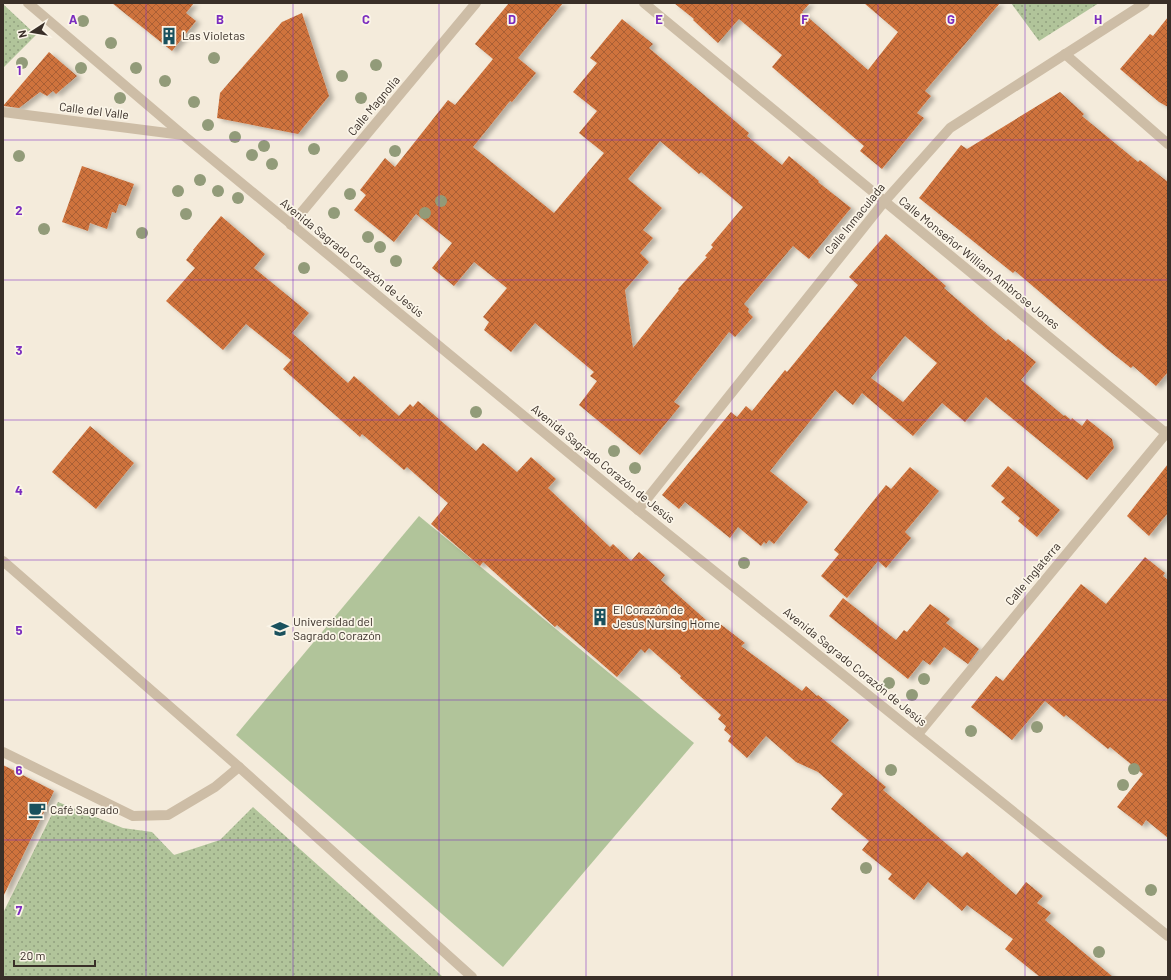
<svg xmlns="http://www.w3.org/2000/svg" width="1171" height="980" viewBox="0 0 1171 980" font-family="Barlow,sans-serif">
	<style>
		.grass { fill: url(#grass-dots) }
		.pitch { fill: #b1c49a }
		.building { fill: url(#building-cross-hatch); fill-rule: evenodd; filter: url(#shadow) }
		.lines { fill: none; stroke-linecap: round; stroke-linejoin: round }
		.lane { stroke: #cdbda6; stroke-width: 10 }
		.street { stroke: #cdbda6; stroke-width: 10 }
		.tree { fill: #929b79 }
		.grid { fill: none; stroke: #7b2cbf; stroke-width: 1; stroke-opacity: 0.55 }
		.labels { text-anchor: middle; stroke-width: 3.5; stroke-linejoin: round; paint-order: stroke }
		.poi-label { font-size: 12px; fill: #392f28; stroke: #fbf5e8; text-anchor: start }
		.street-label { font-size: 12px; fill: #392f28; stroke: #fbf5e8 }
		.grid-label { font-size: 13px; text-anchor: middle; font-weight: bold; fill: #7b2cbf; stroke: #fbf5e8; stroke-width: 3.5; stroke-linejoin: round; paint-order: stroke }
	</style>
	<defs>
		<pattern id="grass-dots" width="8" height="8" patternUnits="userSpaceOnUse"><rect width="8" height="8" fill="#b1c49a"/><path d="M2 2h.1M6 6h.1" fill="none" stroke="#91a07e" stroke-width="1.8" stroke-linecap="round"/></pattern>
		<pattern id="building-cross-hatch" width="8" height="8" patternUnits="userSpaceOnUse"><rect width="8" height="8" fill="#cf733e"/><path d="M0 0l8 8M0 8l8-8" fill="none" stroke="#a95f34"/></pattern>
		<filter id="shadow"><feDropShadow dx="4.5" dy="2.5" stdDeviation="2" flood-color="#0004"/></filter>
	</defs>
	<rect width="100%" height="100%" fill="#f4ebdb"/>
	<g class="grass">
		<polygon points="1011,3 1099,3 1039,41"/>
		<polygon points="3,4 36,35 3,68"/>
		<polygon points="58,802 123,828 152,832 174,855 220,840 253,807 443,977 3,977 3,913"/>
	</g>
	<polygon class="pitch" points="419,516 694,743 503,967 236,735"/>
	<g class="building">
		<polygon points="112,3 194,3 186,13 196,21 172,51"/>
		<path d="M 509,3 L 563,3 L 518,58 L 536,73 L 512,102 L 510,101 L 473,147 L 554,213 L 604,153 L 579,133 L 597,111 L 573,92 L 597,63 L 590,58 L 622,19 L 653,44 L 649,48 L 749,133 L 747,136 L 782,165 L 789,156 L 819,181 L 818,182 L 851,208 L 809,259 L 793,246 L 744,304 L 749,309 L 748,312 L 753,317 L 735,337 L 729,332 L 674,402 L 680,406 L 640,455 L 579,405 L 597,381 L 590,376 L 594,372 L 535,323 L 511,352 L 484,330 L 489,322 L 483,317 L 507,288 L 474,262 L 454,286 L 432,268 L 452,243 L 416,214 L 394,242 L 354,210 L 366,195 L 360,190 L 385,158 L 395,167 L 448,100 L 455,105 L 493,59 L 475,44 ZM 660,141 L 699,174 L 701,172 L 743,207 L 711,245 L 713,247 L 705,256 L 707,257 L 678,289 L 679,290 L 633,348 L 625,290 L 649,262 L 640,253 L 653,238 L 643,230 L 662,208 L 628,179 Z"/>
		<polygon points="674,3 810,3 802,12 868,70 898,32 864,3 1000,3 925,91 931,96 917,113 924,118 882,169 860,151 864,146 772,67 782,55 739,19 718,43 693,20 694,19"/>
		<polygon points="302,13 329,96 298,134 217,118 220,93 282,22"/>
		<polygon points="1168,17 1168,107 1159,102 1120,69 1150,34 1153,36"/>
		<polygon points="49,52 77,76 56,94 53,91 47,96 40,92 19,108 3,106"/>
		<polygon points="1060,92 1084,114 1082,116 1138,162 1140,160 1168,182 1168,372 1156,386 1133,366 1131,368 1107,349 1015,271 1013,273 919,198 961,145 967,149"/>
		<polygon points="82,166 134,184 126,206 119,204 116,213 112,212 107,229 90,223 88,231 62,222"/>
		<polygon points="221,216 265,254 254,268 309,313 292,333 348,383 354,376 399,416 410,404 413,407 418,401 476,451 483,443 517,472 531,457 556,479 548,488 610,547 613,544 631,561 639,552 665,575 661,580 715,628 719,623 745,643 741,646 802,691 806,686 817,696 818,695 849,720 831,741 886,787 883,790 962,857 967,852 1016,895 1026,882 1043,896 1037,903 1051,913 1045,920 1113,977 1040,977 1005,949 1013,939 967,905 962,911 928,882 914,900 888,879 892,874 862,850 869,841 831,809 843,794 818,772 796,762 766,736 747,758 728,741 731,736 724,730 726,726 718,719 721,715 680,678 681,676 649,648 645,653 641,649 617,677 557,625 555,627 483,562 480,566 431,524 448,503 407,467 404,470 362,434 360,437 283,369 291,360 246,324 223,350 166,301 195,268 186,260 194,250 193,250"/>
		<path d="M 886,234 L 946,286 L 944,288 L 988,326 L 1006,341 L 1008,339 L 1036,362 L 1021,380 L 1064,416 L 1065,415 L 1071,420 L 1072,418 L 1082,426 L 1087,419 L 1112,439 L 1114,448 L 1087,480 L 986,397 L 965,422 L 942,403 L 913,436 L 862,393 L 853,405 L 835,390 L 770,471 L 808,502 L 774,544 L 769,540 L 766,544 L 764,542 L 761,546 L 738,527 L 730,538 L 685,502 L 679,509 L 662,495 L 731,412 L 737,417 L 746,406 L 752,411 L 785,370 L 787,372 L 858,285 L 849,277 ZM 905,336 L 937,363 L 903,402 L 871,378 Z"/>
		<polygon points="90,426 134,463 96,509 52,472"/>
		<polygon points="1168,464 1168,513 1149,536 1127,516"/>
		<polygon points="1008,466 1060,510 1037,537 1018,521 1020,518 1001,502 1005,498 991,486"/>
		<polygon points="910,467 939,491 905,532 911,538 886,568 878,561 847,598 821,576 839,554 834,550 886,485 891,489"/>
		<polygon points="1145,557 1165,573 1163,576 1168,580 1168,838 1146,820 1142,826 1117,807 1143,774 1110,747 1108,749 1066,715 1064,717 1045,701 1012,740 971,707 996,676 1003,681 1081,584 1106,604"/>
		<polygon points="843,598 896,640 904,630 907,632 930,604 950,619 946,623 979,649 968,664 944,647 930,665 923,660 908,679 829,616"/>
		<polygon points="3,765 54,791 3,897"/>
	</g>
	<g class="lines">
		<g class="lane">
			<polyline points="3,561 239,767 472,977"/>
			<polyline points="3,752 133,816 168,815 215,787 239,767"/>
		</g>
		<g class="street">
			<polyline points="28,3 183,135 638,510 1168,936"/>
			<polyline points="644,3 1168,435"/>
			<polyline points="1065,54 1168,144"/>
			<polyline points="3,112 183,135"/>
			<polyline points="291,225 476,3"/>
			<polyline points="638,510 884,202 950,128 1145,3"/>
			<polyline points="918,734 1168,431"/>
		</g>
	</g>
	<g class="tree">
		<circle cx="83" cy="21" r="6"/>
		<circle cx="111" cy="43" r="6"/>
		<circle cx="214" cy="58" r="6"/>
		<circle cx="22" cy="63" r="6"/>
		<circle cx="376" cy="65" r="6"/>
		<circle cx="81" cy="68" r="6"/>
		<circle cx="136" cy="68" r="6"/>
		<circle cx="342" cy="76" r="6"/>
		<circle cx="165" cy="81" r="6"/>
		<circle cx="120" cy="98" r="6"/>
		<circle cx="361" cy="98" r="6"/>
		<circle cx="194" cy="102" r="6"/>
		<circle cx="208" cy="125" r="6"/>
		<circle cx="235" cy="137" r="6"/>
		<circle cx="264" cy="146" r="6"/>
		<circle cx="314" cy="149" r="6"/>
		<circle cx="395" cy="151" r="6"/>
		<circle cx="252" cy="155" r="6"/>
		<circle cx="19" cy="156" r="6"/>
		<circle cx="272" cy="164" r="6"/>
		<circle cx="200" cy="180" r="6"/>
		<circle cx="178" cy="191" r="6"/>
		<circle cx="218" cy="191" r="6"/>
		<circle cx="350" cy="194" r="6"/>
		<circle cx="238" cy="198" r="6"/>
		<circle cx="441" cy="201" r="6"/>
		<circle cx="334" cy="213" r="6"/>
		<circle cx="425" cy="213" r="6"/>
		<circle cx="186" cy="214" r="6"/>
		<circle cx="44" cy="229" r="6"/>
		<circle cx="142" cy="233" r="6"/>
		<circle cx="368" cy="237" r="6"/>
		<circle cx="380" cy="247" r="6"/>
		<circle cx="396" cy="261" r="6"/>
		<circle cx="304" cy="268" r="6"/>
		<circle cx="476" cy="412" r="6"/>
		<circle cx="614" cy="451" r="6"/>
		<circle cx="635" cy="468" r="6"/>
		<circle cx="744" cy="563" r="6"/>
		<circle cx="924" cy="679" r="6"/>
		<circle cx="889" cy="683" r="6"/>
		<circle cx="912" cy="695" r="6"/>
		<circle cx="1037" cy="727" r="6"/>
		<circle cx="971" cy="731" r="6"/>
		<circle cx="1134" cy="769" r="6"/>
		<circle cx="891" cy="770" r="6"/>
		<circle cx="1123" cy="785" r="6"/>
		<circle cx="866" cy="868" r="6"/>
		<circle cx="1151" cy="890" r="6"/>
		<circle cx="1099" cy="952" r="6"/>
	</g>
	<path class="grid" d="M 146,3 L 146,977M 293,3 L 293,977M 439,3 L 439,977M 586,3 L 586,977M 732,3 L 732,977M 878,3 L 878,977M 1025,3 L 1025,977M 3,140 L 1168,140M 3,280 L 1168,280M 3,420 L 1168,420M 3,560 L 1168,560M 3,700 L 1168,700M 3,840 L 1168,840"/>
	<defs>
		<g id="building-bare" transform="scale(1.38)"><path d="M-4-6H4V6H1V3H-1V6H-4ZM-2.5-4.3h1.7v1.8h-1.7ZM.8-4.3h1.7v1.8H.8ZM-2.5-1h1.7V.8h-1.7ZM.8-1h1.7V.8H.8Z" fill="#1a515d" stroke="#fbf5e8" stroke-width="2.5" paint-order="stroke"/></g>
		<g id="university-bare" transform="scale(1.38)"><path d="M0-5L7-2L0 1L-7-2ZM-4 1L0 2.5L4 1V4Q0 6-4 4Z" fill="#1a515d" stroke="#fbf5e8" stroke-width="2.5" paint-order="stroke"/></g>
		<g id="cafe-bare" transform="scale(1.38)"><path d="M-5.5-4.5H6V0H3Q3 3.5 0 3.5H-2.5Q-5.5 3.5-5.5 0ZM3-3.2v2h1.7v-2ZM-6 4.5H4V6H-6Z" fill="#1a515d" stroke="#fbf5e8" stroke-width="2.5" paint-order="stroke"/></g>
	</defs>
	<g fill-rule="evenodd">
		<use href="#building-bare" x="169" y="36"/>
		<use href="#building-bare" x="600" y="617"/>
		<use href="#university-bare" x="280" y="629"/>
		<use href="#cafe-bare" x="37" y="810"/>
	</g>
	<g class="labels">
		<g class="poi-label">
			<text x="182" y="40">Las Violetas</text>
			<text x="613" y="614">El Corazón de<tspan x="613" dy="14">Jesús Nursing Home</tspan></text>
			<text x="293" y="626">Universidad del<tspan x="293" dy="14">Sagrado Corazón</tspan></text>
			<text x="50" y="814">Café Sagrado</text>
		</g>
		<g class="street-label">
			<text transform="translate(374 106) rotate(-50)" y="4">Calle Magnolia</text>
			<text transform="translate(94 111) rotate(7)" y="4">Calle del Valle</text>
			<text transform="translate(855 219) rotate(-51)" y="4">Calle Inmaculada</text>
			<text transform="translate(352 258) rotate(39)" y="4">Avenida Sagrado Corazón de Jesús</text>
			<text transform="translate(979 263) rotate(39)" y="4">Calle Monseñor William Ambrose Jones</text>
			<text transform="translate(603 464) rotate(39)" y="4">Avenida Sagrado Corazón de Jesús</text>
			<text transform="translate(1033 574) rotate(-50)" y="4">Calle Inglaterra</text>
			<text transform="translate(855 667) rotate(39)" y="4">Avenida Sagrado Corazón de Jesús</text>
		</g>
	</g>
	<g class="grid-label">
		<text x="73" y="24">A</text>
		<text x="220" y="24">B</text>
		<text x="366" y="24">C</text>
		<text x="512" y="24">D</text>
		<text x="659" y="24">E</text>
		<text x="805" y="24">F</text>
		<text x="951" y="24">G</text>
		<text x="1098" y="24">H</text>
		<text x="19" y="75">1</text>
		<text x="19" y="215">2</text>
		<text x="19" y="355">3</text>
		<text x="19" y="495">4</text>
		<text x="19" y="635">5</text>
		<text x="19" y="775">6</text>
		<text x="19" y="915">7</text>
	</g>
	<rect width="1171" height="980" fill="none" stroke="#392f28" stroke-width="8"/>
	<g transform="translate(32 32) rotate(258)" stroke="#fbf5e8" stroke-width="3" paint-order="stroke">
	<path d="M0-3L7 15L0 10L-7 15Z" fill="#392f28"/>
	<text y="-6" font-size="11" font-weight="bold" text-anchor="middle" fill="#392f28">N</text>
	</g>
	<path d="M14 960v6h81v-6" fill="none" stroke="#392f28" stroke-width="2"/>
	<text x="20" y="960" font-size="12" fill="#392f28" stroke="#fbf5e8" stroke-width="3" paint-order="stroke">20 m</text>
</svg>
